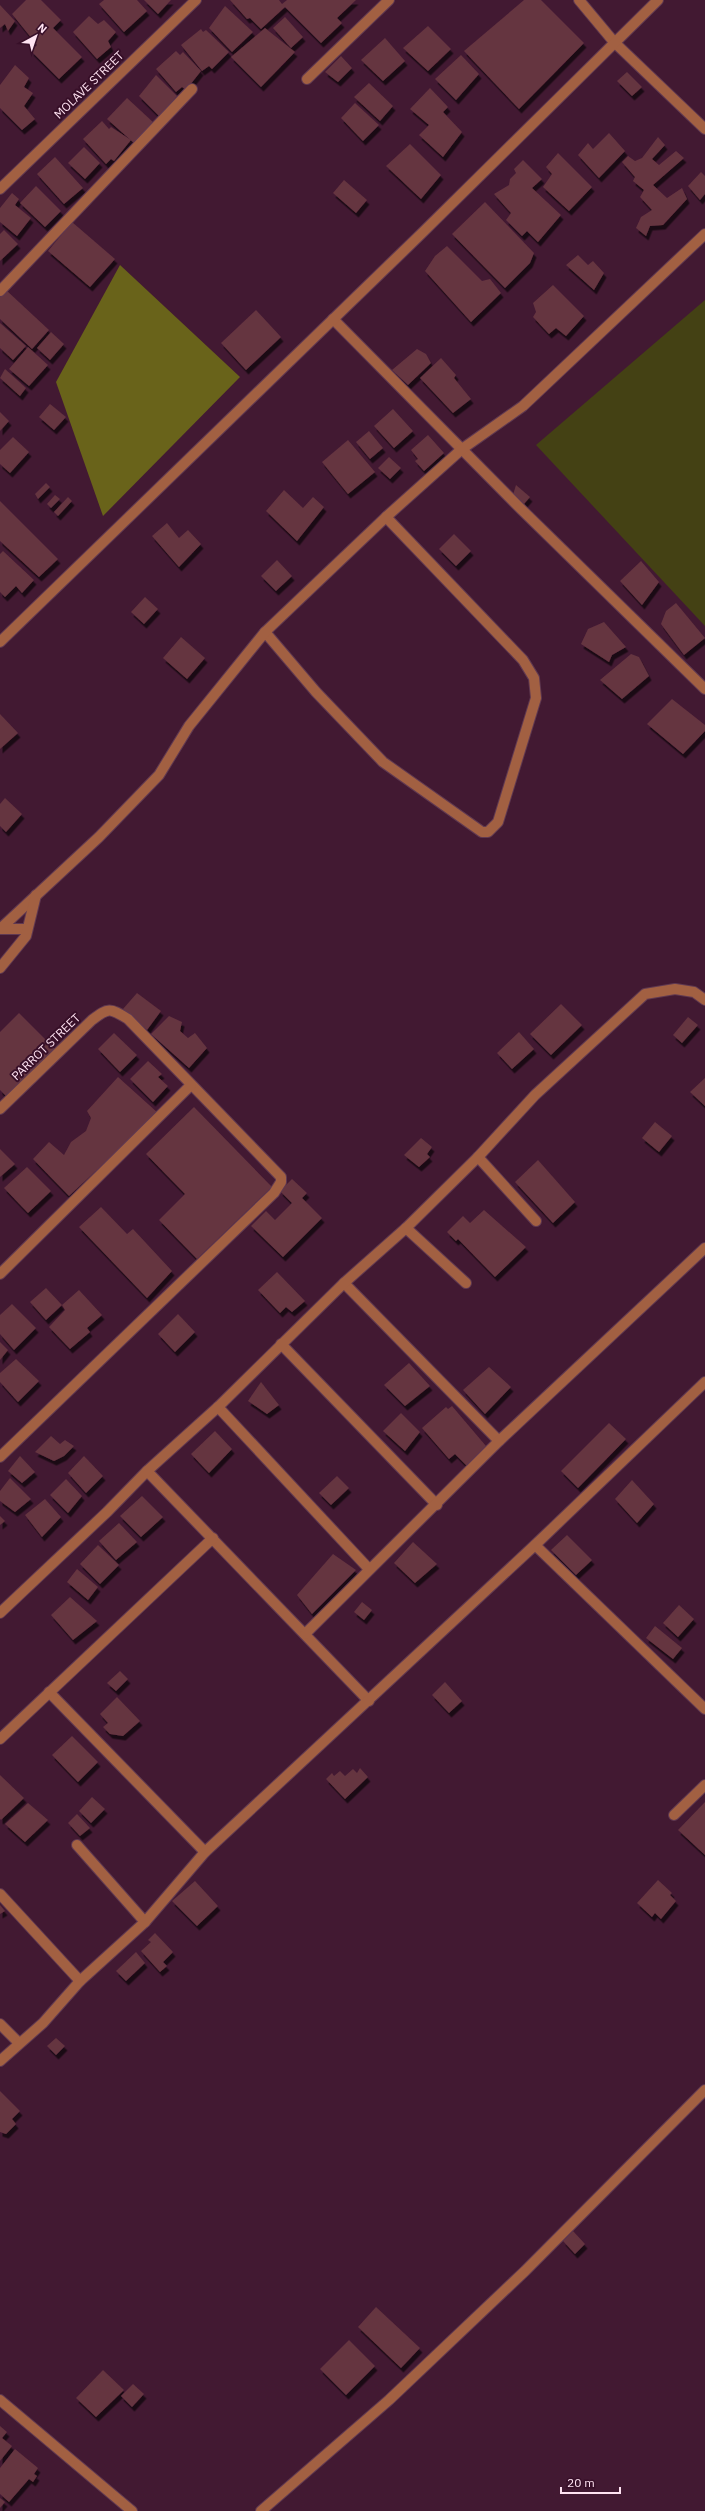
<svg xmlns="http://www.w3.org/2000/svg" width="705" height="2511" viewBox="0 0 705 2511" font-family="'IBM Plex Sans',sans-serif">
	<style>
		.green { fill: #444114 }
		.forest { fill: #69631a }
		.building { fill: #653440; filter: url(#shadow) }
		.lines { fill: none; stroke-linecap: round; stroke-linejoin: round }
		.minor-casing { stroke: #603951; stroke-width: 12 }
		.minor { stroke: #a26042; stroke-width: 10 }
		.labels { text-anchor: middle; stroke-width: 4; stroke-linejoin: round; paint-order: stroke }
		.street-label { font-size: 12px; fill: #ffe3f2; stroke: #370f28 }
	</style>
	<defs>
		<filter id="shadow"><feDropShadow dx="2.5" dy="4.5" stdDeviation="0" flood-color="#0009"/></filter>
	</defs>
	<rect width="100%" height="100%" fill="#421932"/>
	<polygon class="green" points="705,300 705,626 536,445"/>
	<polygon class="forest" points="120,265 240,377 103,516 56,382"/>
	<g class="building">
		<polygon points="26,0 41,0 61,20 53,28 82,57 59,79 31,51 37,45 12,14"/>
		<polygon points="104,0 137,0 147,11 124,32 99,4"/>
		<polygon points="144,0 171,0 158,14"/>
		<polygon points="230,0 279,0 282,4 287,0 356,0 337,18 342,23 321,43 285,7 261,29 250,18 247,19"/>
		<polygon points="524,0 541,0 584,43 519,109 464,51"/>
		<polygon points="0,5 15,21 8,31 5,24 0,28"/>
		<polygon points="225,6 253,32 232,52 209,28"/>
		<polygon points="89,16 98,24 104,20 116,32 108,41 111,47 97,59 73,32"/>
		<polygon points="285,17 303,37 291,48 273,28"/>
		<polygon points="428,26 451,49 428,71 403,48"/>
		<polygon points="265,28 295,52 261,87 231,57"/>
		<polygon points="201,29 203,32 206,30 229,52 212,69 209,66 202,71 181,45"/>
		<polygon points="385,38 405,61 383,81 361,60"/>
		<polygon points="176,51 180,55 183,52 201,71 186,90 182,87 176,92 156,69"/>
		<polygon points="461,55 479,74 456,100 435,79"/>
		<polygon points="341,56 352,68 338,82 325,72"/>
		<polygon points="15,65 29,78 24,87 33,93 24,106 35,119 22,130 0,108 0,85"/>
		<polygon points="627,72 642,87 632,96 617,81"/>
		<polygon points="156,75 177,96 160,117 139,96"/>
		<polygon points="369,83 393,106 380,121 354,97"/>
		<polygon points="430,88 448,107 443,112 462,132 443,157 419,135 429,125 410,109"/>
		<polygon points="127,98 154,123 135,144 107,119"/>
		<polygon points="355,103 379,125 363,141 341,118"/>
		<polygon points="102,121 109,129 111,127 131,140 114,161 111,159 106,164 83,139"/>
		<polygon points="609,133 625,151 599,178 578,155 588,143 593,149"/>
		<polygon points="658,137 665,145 652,159 659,165 676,151 684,158 653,185 667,198 682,188 687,199 663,225 650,226 646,236 636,228 641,217 652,210 640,197 644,190 633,181 635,177 622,162 628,156 635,161 642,158"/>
		<polygon points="410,144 441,175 421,199 386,166"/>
		<polygon points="84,147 100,163 85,179 68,163"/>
		<polygon points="558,153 592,187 569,211 543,187 552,174 546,167"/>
		<polygon points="55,157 83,188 64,204 37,174"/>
		<polygon points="523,160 542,179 532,188 561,215 538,242 527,231 522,236 506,220 511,213 494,194 509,185 510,179 516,173 514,169"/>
		<polygon points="701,172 705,176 705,194 700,200 688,186"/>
		<polygon points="344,180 367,200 356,213 333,193"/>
		<polygon points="36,186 61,211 45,227 20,203"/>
		<polygon points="12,193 19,199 15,205 31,218 17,236 0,222 0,208"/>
		<polygon points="485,202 534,253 530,263 505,288 452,234"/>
		<polygon points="72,222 115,259 90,287 48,251"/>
		<polygon points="4,230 18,244 0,261 0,234"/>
		<polygon points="447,246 482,281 490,279 501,293 471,322 425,271 435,256"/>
		<polygon points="578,255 588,265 593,261 604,273 594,290 566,265"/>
		<polygon points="553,285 584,316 566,336 556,328 549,334 533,317 536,312 533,303"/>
		<polygon points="6,290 49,330 32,349 0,319 0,297"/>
		<polygon points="256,310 281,337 246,370 221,343"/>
		<polygon points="0,323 26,346 13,360 0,348"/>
		<polygon points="51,332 64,344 50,360 37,348"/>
		<polygon points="28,347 48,365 29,386 9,369"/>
		<polygon points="417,349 426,354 431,363 408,385 392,370"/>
		<polygon points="441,358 456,375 454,378 471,399 453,413 420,378"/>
		<polygon points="5,369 26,388 20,396 0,378"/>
		<polygon points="50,404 66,417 54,430 39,417"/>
		<polygon points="393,409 413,431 394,448 374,426"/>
		<polygon points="0,412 9,421 0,431"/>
		<polygon points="369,431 383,448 370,459 356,442"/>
		<polygon points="428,435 444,453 424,471 415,461 418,459 411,450"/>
		<polygon points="13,437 29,452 10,473 0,464 0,450"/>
		<polygon points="348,440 375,472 348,494 322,462"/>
		<polygon points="389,457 401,468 390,479 378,468"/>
		<polygon points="46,483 50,487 38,499 35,494"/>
		<polygon points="516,485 530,497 524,504 513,495"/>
		<polygon points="284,490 303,508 313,497 324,507 297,541 266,511"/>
		<polygon points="55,495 60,499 51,508 47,504"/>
		<polygon points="68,497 72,501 58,516 54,512"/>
		<polygon points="0,501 58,559 39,577 0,541"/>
		<polygon points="167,523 179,538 188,530 201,544 179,567 152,536"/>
		<polygon points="454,534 471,551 456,566 439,549"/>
		<polygon points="3,551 34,580 22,593 16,586 5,597 0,592 0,554"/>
		<polygon points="277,560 292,576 276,591 261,576"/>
		<polygon points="641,561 659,582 642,605 620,581"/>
		<polygon points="145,597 158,609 144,624 131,612"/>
		<polygon points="676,603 705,638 684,655 661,624 666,611"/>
		<polygon points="604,622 626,647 612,655 609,662 581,644 588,629"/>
		<polygon points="181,637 205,658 187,679 163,658"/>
		<polygon points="631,654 639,657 649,676 622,699 600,680"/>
		<polygon points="672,699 705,725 705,731 683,754 647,724"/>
		<polygon points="0,714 18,733 0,749"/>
		<polygon points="5,798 22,814 6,832 0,826 0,804"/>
		<polygon points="137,993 161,1011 147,1030 123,1009"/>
		<polygon points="561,1004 582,1025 551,1055 530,1034"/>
		<polygon points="19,1013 55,1049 7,1097 0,1090 0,1032"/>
		<polygon points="169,1016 182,1022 180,1031 188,1038 195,1033 207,1048 189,1068 151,1034"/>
		<polygon points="688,1017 698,1025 682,1043 673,1035"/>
		<polygon points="519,1032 534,1049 512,1069 497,1053"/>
		<polygon points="114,1033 137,1055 120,1072 98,1049"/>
		<polygon points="148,1061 162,1074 158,1077 168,1086 153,1102 130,1079"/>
		<polygon points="118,1077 158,1113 69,1196 33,1159 49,1142 64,1155 71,1142 86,1131 91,1118 87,1111"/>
		<polygon points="705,1078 705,1106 690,1092"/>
		<polygon points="194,1107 272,1187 197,1259 159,1220 185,1194 146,1154"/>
		<polygon points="655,1122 672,1136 659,1152 642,1138"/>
		<polygon points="421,1138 432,1147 427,1154 430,1157 419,1167 404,1155"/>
		<polygon points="0,1149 15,1164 0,1177"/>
		<polygon points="538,1160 575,1202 553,1223 515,1182"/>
		<polygon points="27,1167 51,1191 28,1213 4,1188"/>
		<polygon points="292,1179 307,1193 302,1198 322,1218 283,1257 251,1226 266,1211 275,1220 292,1203 280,1191"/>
		<polygon points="101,1207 127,1234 133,1229 172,1271 147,1298 79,1227"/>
		<polygon points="484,1210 526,1247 495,1277 458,1239 456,1241 447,1232 463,1216 470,1223"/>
		<polygon points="277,1272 305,1301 292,1312 286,1307 280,1313 258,1290"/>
		<polygon points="46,1288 62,1305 46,1320 30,1302"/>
		<polygon points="79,1290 102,1315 87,1328 90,1332 70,1349 49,1327 65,1310 62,1305"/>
		<polygon points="12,1304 36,1328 14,1350 0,1334 0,1315"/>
		<polygon points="178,1314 195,1332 175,1352 158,1334"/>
		<polygon points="0,1342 8,1350 0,1360"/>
		<polygon points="16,1359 39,1381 18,1402 0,1382 0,1373"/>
		<polygon points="409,1363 430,1386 405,1406 384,1385"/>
		<polygon points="489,1367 511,1387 485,1414 463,1390"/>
		<polygon points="261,1382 279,1405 267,1414 248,1401"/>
		<polygon points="452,1406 486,1446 469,1468 455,1454 449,1459 422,1428 446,1407 448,1409"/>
		<polygon points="401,1413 420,1432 405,1451 383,1431"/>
		<polygon points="609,1423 626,1439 578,1488 561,1471"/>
		<polygon points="215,1431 232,1449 209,1473 191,1454"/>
		<polygon points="51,1436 60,1444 65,1440 74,1446 64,1456 54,1461 35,1452"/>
		<polygon points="20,1456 35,1472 22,1483 8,1471"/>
		<polygon points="84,1456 103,1476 86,1493 68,1473"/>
		<polygon points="337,1476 349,1488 331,1505 319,1493"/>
		<polygon points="10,1478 31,1499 15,1512 0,1501 0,1491"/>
		<polygon points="66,1479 82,1496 68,1513 50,1495"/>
		<polygon points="632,1480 654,1504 637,1523 615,1499"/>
		<polygon points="142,1496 163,1517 141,1537 120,1516"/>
		<polygon points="45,1499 61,1517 42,1537 25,1515"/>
		<polygon points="0,1516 5,1521 0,1525"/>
		<polygon points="119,1523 137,1542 116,1560 99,1541"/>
		<polygon points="567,1535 592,1560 576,1575 551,1550"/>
		<polygon points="413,1542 437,1564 415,1583 394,1563"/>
		<polygon points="98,1545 119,1565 100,1584 80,1564"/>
		<polygon points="333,1554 356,1570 312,1614 297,1595"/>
		<polygon points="77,1569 98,1587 88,1600 67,1582"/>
		<polygon points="70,1597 97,1621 73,1640 51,1615"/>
		<polygon points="362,1602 372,1610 364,1620 354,1612"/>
		<polygon points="679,1605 694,1619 678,1637 663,1623"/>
		<polygon points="655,1626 682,1648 673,1659 646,1638"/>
		<polygon points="120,1671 128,1679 116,1691 107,1683"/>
		<polygon points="445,1682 462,1701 449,1713 432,1695"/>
		<polygon points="117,1697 140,1721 123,1736 110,1734 103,1727 108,1723 100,1714"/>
		<polygon points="72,1736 98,1762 78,1782 52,1755"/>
		<polygon points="360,1768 368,1777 345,1799 326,1779 332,1773 334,1776 340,1771 345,1776 353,1769 357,1773"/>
		<polygon points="0,1775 24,1798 1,1820 0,1819"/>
		<polygon points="92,1797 105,1809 91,1823 79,1811"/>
		<polygon points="705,1802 705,1855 678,1830"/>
		<polygon points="28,1803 48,1820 25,1842 5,1824"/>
		<polygon points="77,1814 90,1828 80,1836 68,1823"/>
		<polygon points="658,1880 672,1893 670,1895 676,1901 661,1919 655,1913 652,1917 637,1903"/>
		<polygon points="195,1881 218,1906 197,1926 172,1901"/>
		<polygon points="0,1905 5,1911 0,1914"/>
		<polygon points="155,1933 173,1952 163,1962 167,1966 160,1972 141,1951 151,1942 148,1940"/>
		<polygon points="136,1952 145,1963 126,1981 116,1971"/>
		<polygon points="56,2038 65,2046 56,2055 47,2046"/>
		<polygon points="0,2091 20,2111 12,2119 16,2124 6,2134 0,2132"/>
		<polygon points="573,2231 585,2244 575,2254 563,2241"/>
		<polygon points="376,2307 420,2348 401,2368 358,2327"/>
		<polygon points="349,2340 375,2366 346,2395 320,2369"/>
		<polygon points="103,2370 124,2390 96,2417 76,2398"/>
		<polygon points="133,2384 144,2394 132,2407 121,2396"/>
		<polygon points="0,2426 7,2432 2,2438 12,2446 0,2461"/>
		<polygon points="15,2449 38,2468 34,2474 37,2476 33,2482 29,2479 9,2502 0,2494 0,2468"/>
		<polygon points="0,2498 5,2502 0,2508"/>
	</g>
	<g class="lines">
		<g class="minor-casing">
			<g id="minor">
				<polyline points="579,0 614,42 705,129"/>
				<polyline points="307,79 389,0"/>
				<polyline points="0,189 196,0"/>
				<polyline points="0,291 192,89"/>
				<polyline points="333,319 520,508 705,689"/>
				<polyline points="265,632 316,692 383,762 482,832 488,832 498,822 536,698 534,678 523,660 386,517"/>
				<polyline points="0,642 421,234 658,0"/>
				<polyline points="0,929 99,837 159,775 189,726 265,632 386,517 462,449 523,406 705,234"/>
				<polyline points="0,929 27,929"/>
				<polyline points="0,968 26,936 36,895"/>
				<path d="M 0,1109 L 92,1020 C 109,1007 110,1008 128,1019 L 281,1177 L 281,1182 L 274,1193 L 0,1457"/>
				<polyline points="478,1157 536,1221"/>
				<polyline points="406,1228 466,1283"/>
				<polyline points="0,1274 191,1085"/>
				<polyline points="344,1283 499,1441"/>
				<polyline points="281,1344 437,1505"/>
				<polyline points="218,1407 369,1569"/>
				<polyline points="147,1471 369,1701"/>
				<polyline points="535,1545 705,1709"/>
				<polyline points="0,1613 107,1512 147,1471 218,1407 344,1283 406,1228 478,1157 535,1095 645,994 675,989 694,992 705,1000"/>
				<polyline points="305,1634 499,1441 705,1248"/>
				<polyline points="49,1692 205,1852"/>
				<polyline points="0,1739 213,1538"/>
				<polyline points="674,1815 705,1785"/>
				<polyline points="77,1845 145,1922"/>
				<polyline points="0,1894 80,1981"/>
				<polyline points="0,2024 19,2043"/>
				<polyline points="0,2061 43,2023 80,1981 145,1922 205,1852 535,1545 705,1382"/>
				<polyline points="0,2400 132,2511"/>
				<polyline points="261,2511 389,2400 525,2271 705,2090"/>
			</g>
		</g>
		<use href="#minor" class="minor"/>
	</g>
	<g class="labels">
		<g class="street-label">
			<text transform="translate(89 85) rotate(-44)" y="4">MOLAVE STREET</text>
			<text transform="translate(46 1047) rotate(-44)" y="4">PARROT STREET</text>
		</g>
	</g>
	<g transform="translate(36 36) rotate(40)" stroke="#370f28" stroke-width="3" paint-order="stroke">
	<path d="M0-3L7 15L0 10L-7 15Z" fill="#ffe3f2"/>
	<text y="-6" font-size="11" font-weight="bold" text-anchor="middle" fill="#ffe3f2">N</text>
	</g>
	<path d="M561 2487v6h59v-6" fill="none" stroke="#ffe3f2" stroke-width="2"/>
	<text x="567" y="2487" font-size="12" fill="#ffe3f2" stroke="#370f28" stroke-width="3" paint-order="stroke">20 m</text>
</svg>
